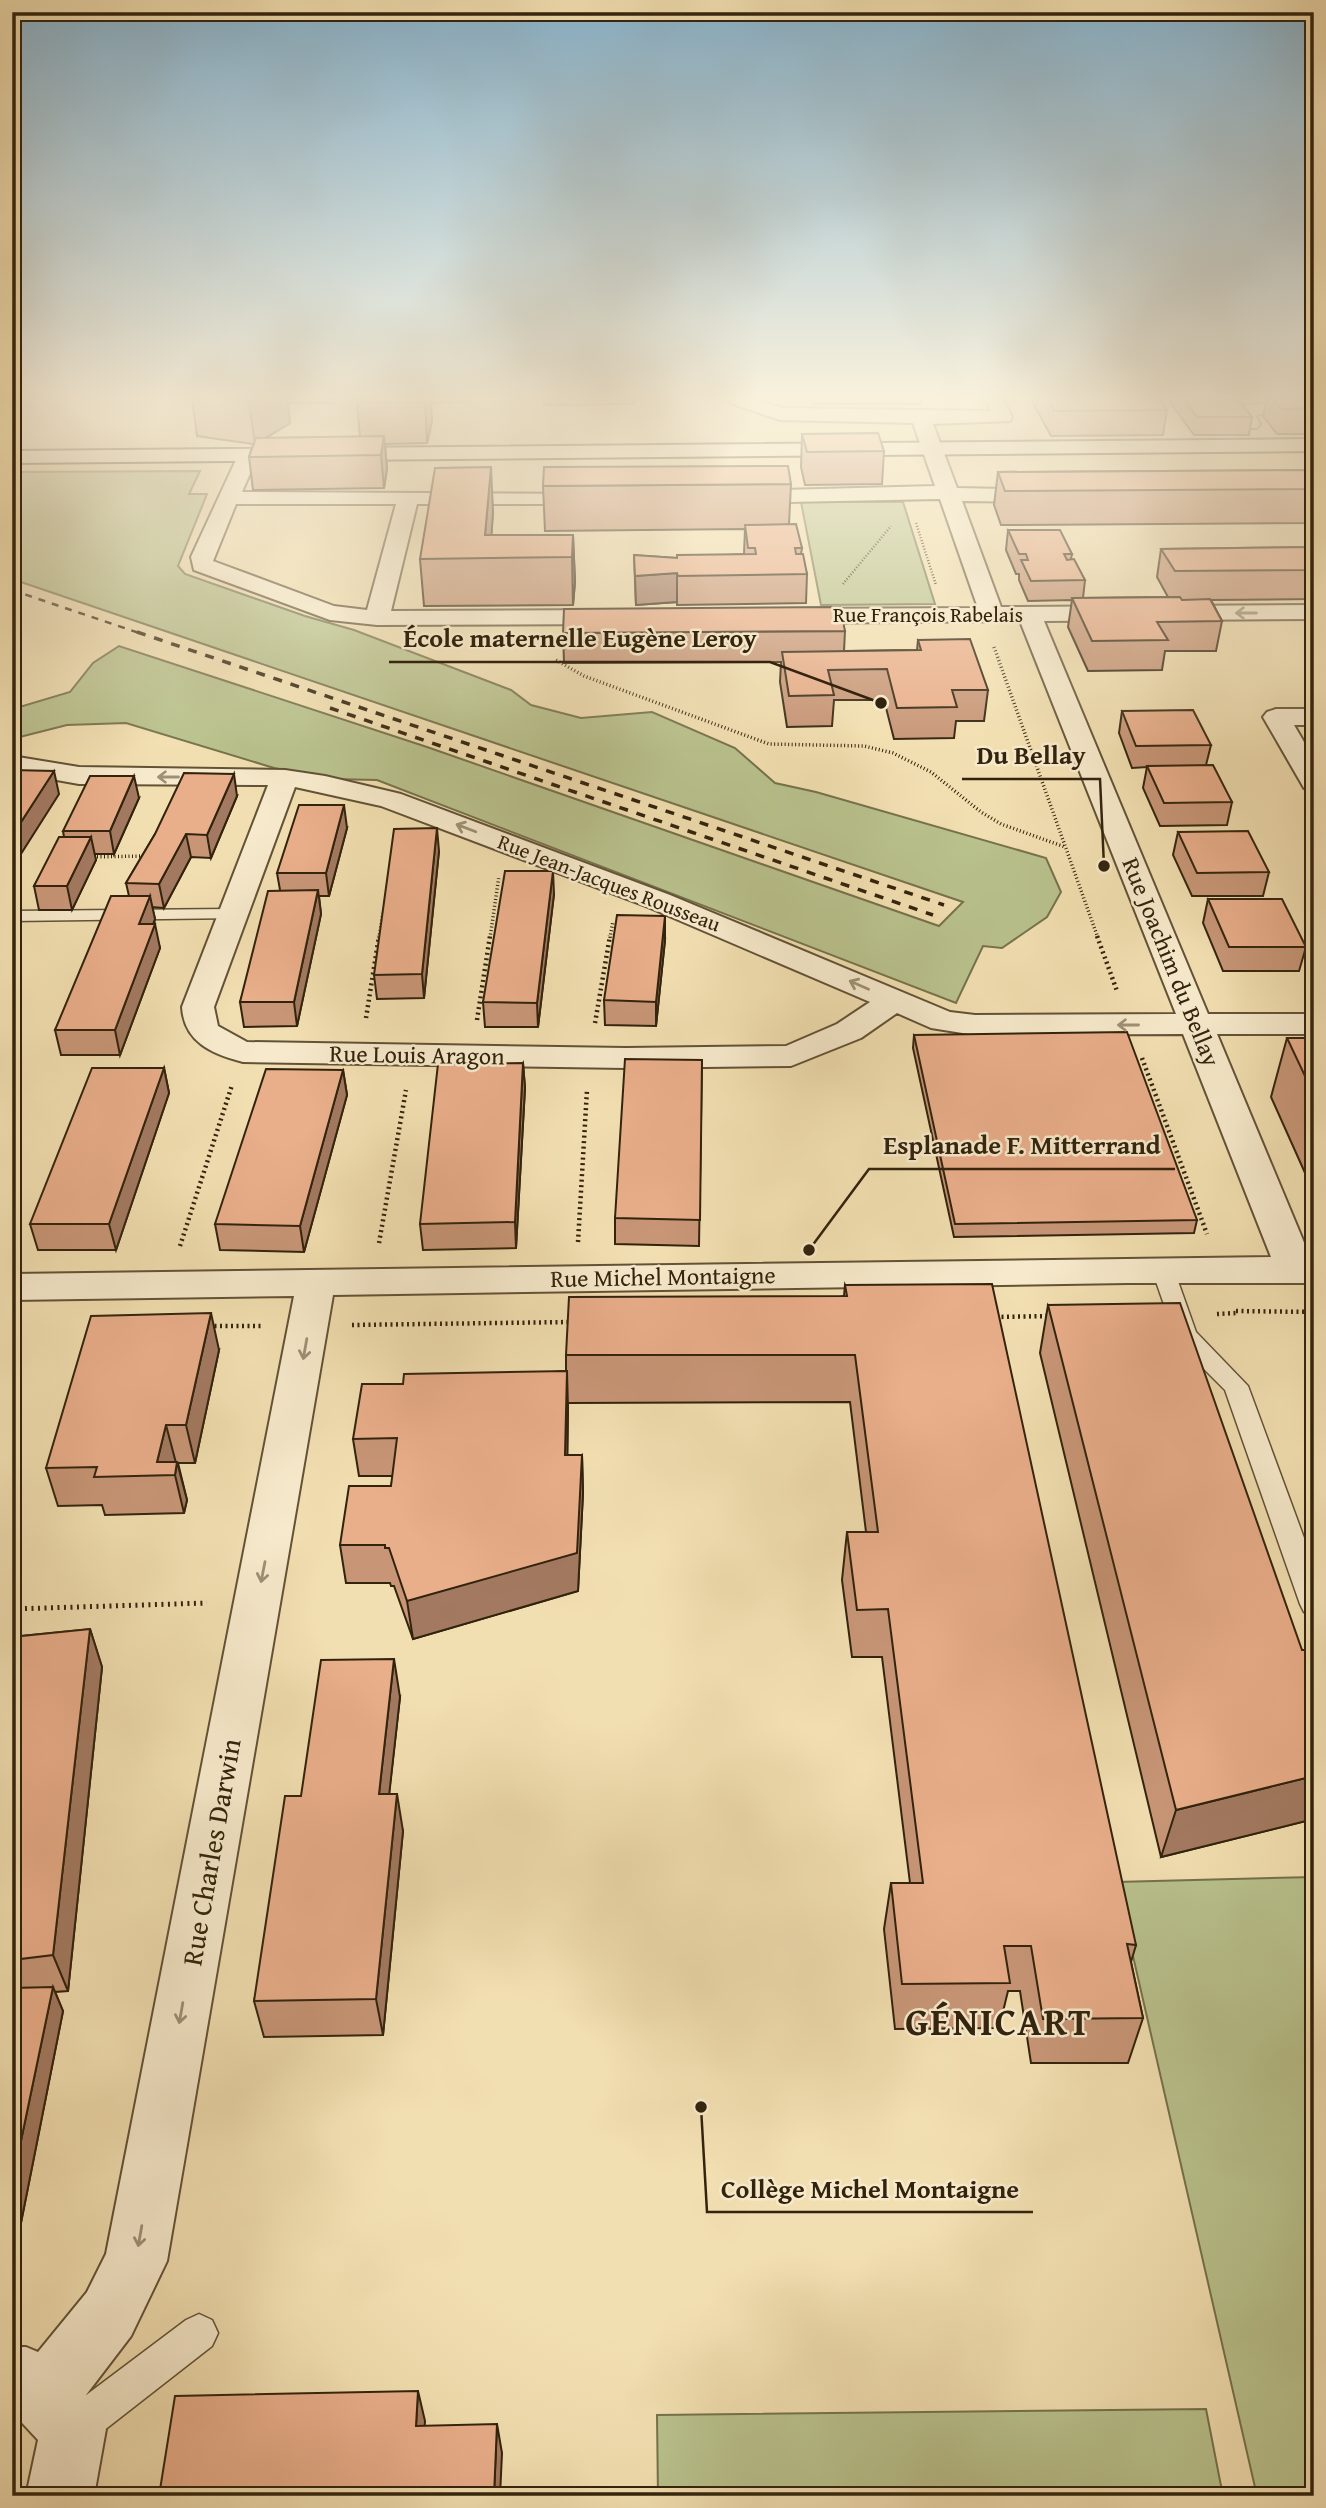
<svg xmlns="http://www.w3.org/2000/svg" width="1326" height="2508" viewBox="0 0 1326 2508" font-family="'Gentium Book Plus',serif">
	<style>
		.green { fill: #b9c28d; stroke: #76724d; stroke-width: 2 }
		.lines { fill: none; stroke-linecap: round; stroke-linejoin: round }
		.service-casing { stroke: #625236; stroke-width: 3 }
		.minor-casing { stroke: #625236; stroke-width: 4 }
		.secondary-casing { stroke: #32230d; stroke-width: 4 }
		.path-far3 { stroke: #32230d; stroke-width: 2.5; stroke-dasharray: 1 2; stroke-linecap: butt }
		.path-far2 { stroke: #32230d; stroke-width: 3.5; stroke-dasharray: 1 2.5; stroke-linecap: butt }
		.path-far1 { stroke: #32230d; stroke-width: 4.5; stroke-dasharray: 2 3.5; stroke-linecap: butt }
		.path { stroke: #32230d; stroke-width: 5; stroke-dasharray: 2 4.5; stroke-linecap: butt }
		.service { fill: #f7eacc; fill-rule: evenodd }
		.minor { fill: #f7eacc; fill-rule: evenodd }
		.secondary { fill: #f7eacc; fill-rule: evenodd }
		.rail-far1 { stroke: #32230d; stroke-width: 2.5; stroke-dasharray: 7 7; stroke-linecap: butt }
		.rail { stroke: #32230d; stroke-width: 3.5; stroke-dasharray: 9 9; stroke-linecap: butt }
		.wall { fill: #c89677; stroke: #32230d; stroke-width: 2 }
		.shaded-wall { fill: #a37a61; stroke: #32230d; stroke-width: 2 }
		.building { fill: #e9ae8a; stroke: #32230d; stroke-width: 2 }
		.oneway { stroke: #9e9076 }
		.labels { text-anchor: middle; stroke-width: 5; stroke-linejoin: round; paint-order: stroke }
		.far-street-label { font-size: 21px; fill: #32230d; stroke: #f7eacc }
		.street-label { font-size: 24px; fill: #32230d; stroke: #f7eacc }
		.near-street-label { font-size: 28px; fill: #32230d; stroke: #f7eacc }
		.near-district-label { font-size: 38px; font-weight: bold; letter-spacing: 2px; fill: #32230d; stroke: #f7eacc }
		.leader { fill: none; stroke: #32230d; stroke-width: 2.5 }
		.callout-dot { fill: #32230d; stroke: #f7eacc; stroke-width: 2.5 }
		.callout-label { font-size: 26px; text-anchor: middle; font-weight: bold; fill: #32230d; stroke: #f7eacc; stroke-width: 5; stroke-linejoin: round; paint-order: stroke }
	</style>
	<rect width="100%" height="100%" fill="#f2dfb1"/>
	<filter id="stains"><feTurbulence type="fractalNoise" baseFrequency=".00286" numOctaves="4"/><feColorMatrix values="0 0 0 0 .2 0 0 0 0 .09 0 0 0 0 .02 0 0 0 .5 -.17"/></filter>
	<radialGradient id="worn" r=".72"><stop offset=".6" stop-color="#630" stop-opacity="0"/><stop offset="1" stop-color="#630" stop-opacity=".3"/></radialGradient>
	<g class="green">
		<polygon points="200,471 189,494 207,494 178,566 185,574 305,616 354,630 511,690 531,705 581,718 652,712 735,748 775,783 816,792 1046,858 1061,892 1047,917 1002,948 983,946 956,1003 377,780 330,779 274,768 126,723 67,725 12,739 12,706 23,706 70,692 93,663 119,646 427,747 939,926 963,902 12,579 12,472"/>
		<polygon points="801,502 903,502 935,604 821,605"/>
		<polygon points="1314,1877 1314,2496 1257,2496 1116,1882"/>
		<polygon points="1206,2409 1223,2496 658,2496 657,2415"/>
	</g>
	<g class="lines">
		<g class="service-casing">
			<g id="service">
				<polygon points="232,909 241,914 238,918 12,921 12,911"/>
				<polygon points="1163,1262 1171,1265 1174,1270 1196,1332 1248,1386 1314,1565 1314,1615 1304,1612 1300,1604 1225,1390 1177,1342 1152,1270 1155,1265"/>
				<polygon points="199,2314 212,2320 218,2333 212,2346 89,2442 75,2448 61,2442 55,2428 61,2414 186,2320"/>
			</g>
		</g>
		<g class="minor-casing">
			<g id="minor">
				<path d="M 728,399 L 754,399 L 782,408 L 991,411 L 985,399 L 1003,399 L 1012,417 L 1010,421 L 933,424 L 957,488 L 1046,490 L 1053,492 L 1056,496 L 1053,500 L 1046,502 L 962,501 L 1001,607 L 1314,605 L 1314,619 L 1044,621 L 1208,1014 L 1314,1014 L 1314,1034 L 1217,1034 L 1310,1257 L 1314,1257 L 1314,1283 L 1128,1283 L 333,1295 L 167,2261 L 131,2336 L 86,2395 L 96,2406 L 106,2429 L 94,2496 L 26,2496 L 38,2440 L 12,2412 L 12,2347 L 26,2347 L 38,2352 L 87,2292 L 106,2254 L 294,1296 L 12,1300 L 12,1274 L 1271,1257 L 1183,1034 L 975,1035 L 931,1028 L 897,1013 L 861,1038 L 791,1066 L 626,1068 L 243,1062 C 212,1054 184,1042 182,1007 L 268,785 L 79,784 L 12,772 L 12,756 L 79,767 L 285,770 L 325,776 L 401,794 L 670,895 L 950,1012 L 975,1015 L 1176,1014 L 1020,621 L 789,623 L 781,621 L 777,616 L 781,611 L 789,609 L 978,608 L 940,499 L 739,503 L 732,501 L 729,497 L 732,493 L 739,491 L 935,486 L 913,423 L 780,420 L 730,403 ZM 295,787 L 381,806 L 648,907 L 870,1002 L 837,1024 L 786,1046 L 626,1048 L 247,1042 L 218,1026 L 214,1007 Z"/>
				<polygon points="1272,399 1291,399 1295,404 1291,411 1255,415 1260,424 1257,428 1243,428 1234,411 1236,407 1274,402"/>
				<path d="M 245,456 L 252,458 L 255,462 L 242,492 L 601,494 L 604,498 L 601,502 L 594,504 L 417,504 L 391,611 L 617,610 L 625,612 L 629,617 L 625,622 L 617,624 L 377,625 L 330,620 L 194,570 L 191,557 L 235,462 L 238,458 ZM 236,504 L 396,504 L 367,610 L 334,606 L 213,561 Z"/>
				<polygon points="1276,709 1314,709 1314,725 1294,725 1314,759 1314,790 1304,788 1263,717 1267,712"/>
			</g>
		</g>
		<g class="secondary-casing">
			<polygon id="secondary" points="1314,439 1314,451 12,463 12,451"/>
		</g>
		<g class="path-far3">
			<polyline points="916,523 936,585"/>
			<polyline points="843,584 891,526"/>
		</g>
		<g class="path-far2">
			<polyline points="994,647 1098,938"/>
			<polyline points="556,660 584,676 769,744 864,746 893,753 931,772 981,812 1001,824 1065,847"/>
			<polyline points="90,857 144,856"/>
			<polyline points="379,938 383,913"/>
			<polyline points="490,938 499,876"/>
			<polyline points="610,938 613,921"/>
		</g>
		<g class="path-far1">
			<polyline points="1097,936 1117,991"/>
			<polyline points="366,1018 379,936"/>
			<polyline points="477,1020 490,936"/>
			<polyline points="595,1023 610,936"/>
			<polyline points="1142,1058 1207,1234"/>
			<polyline points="578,1242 587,1090"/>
			<polyline points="379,1243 406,1090"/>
			<polyline points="180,1246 232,1085"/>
			<polyline points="1236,1311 1314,1312"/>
			<polyline points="1217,1314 1237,1313"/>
			<polyline points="996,1317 1050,1316"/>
			<polyline points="352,1325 571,1322"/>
			<polyline points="209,1326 263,1326"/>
		</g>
		<polyline class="path" points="12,1609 207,1603"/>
		<use href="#service" class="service"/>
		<use href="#minor" class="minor"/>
		<use href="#secondary" class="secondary"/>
		<polyline class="rail-far1" points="12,590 142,634"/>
		<g class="rail">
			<polyline points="137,632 944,905"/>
			<polyline points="330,708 933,915"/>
		</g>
	</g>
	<g class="wall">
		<polygon points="192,399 336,399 334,403 288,403 290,423 266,438 360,437 357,402 358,399 467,399 467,402 431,403 432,421 427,443 385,444 387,469 384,488 253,490 249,457 253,444 197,436"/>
		<polygon points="543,399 634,399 634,404 544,405"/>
		<polygon points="812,399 922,399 921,404 813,404"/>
		<polygon points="1033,399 1160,399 1167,410 1163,435 1051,436 1033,403"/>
		<polygon points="1171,399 1237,399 1252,417 1249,435 1194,435 1170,402"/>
		<polygon points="1267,399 1314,399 1314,434 1277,434 1263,416"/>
		<polygon points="802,434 884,451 882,484 805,485 801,467"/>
		<polygon points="1314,470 1314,523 1001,525 994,505 998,472"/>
		<polygon points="791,484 789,524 802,548 801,554 807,574 806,603 677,605 677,602 636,605 634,555 677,558 744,554 745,529 545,531 543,486"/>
		<polygon points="493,512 491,535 573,535 575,582 573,605 424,606 420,559"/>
		<polygon points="1008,530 1072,554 1071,559 1085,580 1083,598 1168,597 1157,577 1161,549 1314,547 1314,599 1211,600 1222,621 1216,651 1165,651 1162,670 1088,671 1068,627 1072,600 1028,601 1019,580 1019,574 1016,574 1006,550"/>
		<polygon points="845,631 844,651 917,650 918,640 988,690 984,721 956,721 954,738 894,739 884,700 834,700 832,726 787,727 780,682 781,662 564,663 563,633"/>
		<polygon points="1122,711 1211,745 1206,765 1232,802 1227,825 1160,826 1143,788 1147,767 1132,768 1119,733"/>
		<polygon points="237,796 211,858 191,857 164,908 152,907 155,919 153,924 160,948 120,1055 61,1055 55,1030 129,896 126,883 155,834"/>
		<polygon points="139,798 114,854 94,854 96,860 72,910 39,910 34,886 64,837 63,831"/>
		<polygon points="347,828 329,896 319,896 321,914 297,1026 244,1027 240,1002 280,890 277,873"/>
		<polygon points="1178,832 1269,872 1263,896 1192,896 1173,855"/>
		<polygon points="439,851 424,998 377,999 374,975"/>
		<polygon points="554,894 538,1027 485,1027 483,1002"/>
		<polygon points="1208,899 1306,947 1299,971 1223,971 1203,923"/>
		<polygon points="665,940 656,1026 605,1025 604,1000"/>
		<polygon points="914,1035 1197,1220 1194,1233 954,1237 913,1048"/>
		<polygon points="1287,1038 1314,1038 1314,1193 1271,1097"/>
		<polygon points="702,1060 699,1246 615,1244 615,1218"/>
		<polygon points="523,1063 525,1088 516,1248 423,1250 420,1224"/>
		<polygon points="164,1068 169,1093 116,1250 38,1250 30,1224"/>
		<polygon points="343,1070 347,1095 304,1252 220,1250 215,1224"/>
		<polygon points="845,1285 1136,1945 1131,1962 1143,2018 1128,2063 1031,2063 1020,1991 1008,1991 999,2028 895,2029 884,1929 891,1883 910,1883 882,1657 852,1657 842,1580 847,1532 866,1532 850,1402 568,1403 567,1455 582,1455 583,1493 578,1591 413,1639 394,1586 391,1586 390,1583 346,1583 340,1545 391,1486 393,1476 359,1476 353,1439 403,1384 566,1371 566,1355 844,1296"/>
		<polygon points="1048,1305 1302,1650 1314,1650 1314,1819 1161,1857 1040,1353"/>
		<polygon points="219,1350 195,1463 178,1463 187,1500 184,1513 105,1515 102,1505 58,1506 46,1468"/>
		<polygon points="90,1629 102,1667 68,1991 55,1992 63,2011 16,2248 12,2248 12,1637"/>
		<polygon points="400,1697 389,1794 403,1831 383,2035 264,2037 254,2001 301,1796"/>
	</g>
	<g class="shaded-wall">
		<polygon points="12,399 14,399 18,417 12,425"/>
		<polygon points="256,399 287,399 290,423 255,444 249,402"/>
		<polygon points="425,399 430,399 432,421 427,443"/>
		<polygon points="384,436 387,469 384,488 381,455"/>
		<polygon points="491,467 493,512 490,558 485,535"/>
		<polygon points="573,535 575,582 573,605 572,557"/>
		<polygon points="677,573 677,602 636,605 635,576"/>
		<polygon points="54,771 59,794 12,868 12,836"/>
		<polygon points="234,774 237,796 211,858 207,835"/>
		<polygon points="134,776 139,798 114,854 110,831"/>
		<polygon points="344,805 347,828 329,896 326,873"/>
		<polygon points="437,828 439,851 424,998 422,974"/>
		<polygon points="186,834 191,857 164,908 159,884"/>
		<polygon points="91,837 96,860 72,910 67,886"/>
		<polygon points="553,871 554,894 538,1027 537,1003"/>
		<polygon points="318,890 321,914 297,1026 294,1002"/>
		<polygon points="150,896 155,919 144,948 139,924"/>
		<polygon points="665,916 665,940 656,1026 656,1002"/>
		<polygon points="155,924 160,948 120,1055 115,1030"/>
		<polygon points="523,1063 525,1088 516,1248 515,1222"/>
		<polygon points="164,1068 169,1093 116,1250 109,1224"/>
		<polygon points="343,1070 347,1095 304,1252 300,1226"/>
		<polygon points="211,1313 219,1350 195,1463 186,1425"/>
		<polygon points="567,1371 568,1409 567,1493 565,1455"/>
		<polygon points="166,1425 176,1463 157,1462"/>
		<polygon points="582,1455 583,1493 578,1591 413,1639 407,1601"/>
		<polygon points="177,1462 187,1500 184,1513 175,1475"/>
		<polygon points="90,1629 102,1667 68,1991 53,1955"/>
		<polygon points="394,1659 400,1697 385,1832 379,1794"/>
		<polygon points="1314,1776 1314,1819 1161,1857 1176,1810"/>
		<polygon points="397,1794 403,1831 383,2035 376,1999"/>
		<polygon points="53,1987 63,2011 16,2248 12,2240 12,2184"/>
		<polygon points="418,2391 425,2421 423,2455 416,2426"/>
		<polygon points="497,2424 502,2453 500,2496 494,2496"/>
	</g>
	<g class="building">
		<polygon points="221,399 256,399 249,402"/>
		<polygon points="358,399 425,399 424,402 357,402"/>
		<polygon points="1048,399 1160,399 1167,410 1054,411"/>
		<polygon points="1184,399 1237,399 1252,417 1197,417"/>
		<polygon points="1274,399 1314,399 1314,408 1282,409"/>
		<polygon points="878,433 884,451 807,452 802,434"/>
		<polygon points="384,436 381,455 249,457 256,438"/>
		<polygon points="788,466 791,484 543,486 544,467"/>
		<polygon points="491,467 485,535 573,535 572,557 420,559 435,468"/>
		<polygon points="1314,470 1314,489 1005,491 998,472"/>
		<polygon points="796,524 802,548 795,548 796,554 803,554 807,574 678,576 677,573 635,576 634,555 677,558 677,555 756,554 755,548 748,548 745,525"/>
		<polygon points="1008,530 1060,530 1072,554 1064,554 1067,560 1074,559 1085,580 1031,581 1021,560 1028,560 1026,554 1019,554"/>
		<polygon points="1314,547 1314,570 1175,571 1161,549"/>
		<polygon points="1180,597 1182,600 1210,599 1222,621 1157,622 1168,640 1092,641 1072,598"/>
		<polygon points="840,607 845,631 563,633 564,609"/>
		<polygon points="970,639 988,690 952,690 957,707 897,708 887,669 828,670 834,695 789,696 782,652 921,650 918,640"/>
		<polygon points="1193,710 1211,745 1136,746 1122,711"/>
		<polygon points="1213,765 1232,802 1164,803 1147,766"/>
		<polygon points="12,770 54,771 12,836"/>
		<polygon points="184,773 234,774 207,835 186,834 159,884 126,883 155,834"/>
		<polygon points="90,776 134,776 110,831 63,831"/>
		<polygon points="299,805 344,805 326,873 277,873"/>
		<polygon points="437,828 422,974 374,975 394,829"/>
		<polygon points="1248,831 1269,872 1197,873 1178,832"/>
		<polygon points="59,837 91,837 67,886 34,886"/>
		<polygon points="505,871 553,871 537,1003 483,1002"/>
		<polygon points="318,890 294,1002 240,1002 268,891"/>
		<polygon points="111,896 150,896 139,924 155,924 115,1030 55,1030"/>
		<polygon points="1208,899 1282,899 1306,947 1229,947"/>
		<polygon points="617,915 665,916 656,1002 604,1000"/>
		<polygon points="1127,1032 1197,1220 955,1224 914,1035"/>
		<polygon points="1287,1038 1314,1038 1314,1095"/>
		<polygon points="625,1059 702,1060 700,1220 615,1218"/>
		<polygon points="523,1063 515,1222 420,1224 438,1064"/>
		<polygon points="92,1068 164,1068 109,1224 30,1224"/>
		<polygon points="266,1069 343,1070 300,1226 215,1224"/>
		<polygon points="992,1284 1136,1945 1127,1944 1143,2018 1043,2019 1031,1946 1004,1946 1010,1983 902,1984 891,1883 923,1883 888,1609 857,1610 847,1532 878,1532 855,1355 566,1355 569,1297 847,1296 845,1285"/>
		<polygon points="1180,1303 1302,1650 1314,1650 1314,1776 1176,1810 1048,1305"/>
		<polygon points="211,1313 186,1425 166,1425 157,1462 177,1462 175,1475 94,1477 97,1467 46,1468 91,1316"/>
		<polygon points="567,1371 565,1455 582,1455 577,1553 407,1601 389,1548 385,1548 385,1545 340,1545 349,1486 391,1486 397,1438 353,1439 362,1384 403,1384 404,1374"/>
		<polygon points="90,1629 53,1955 12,1960 12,1709 14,1699 12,1699 12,1637"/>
		<polygon points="394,1659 379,1794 397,1794 376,1999 254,2001 285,1796 301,1796 321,1660"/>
		<polygon points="53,1987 12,2184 12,1988"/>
		<polygon points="418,2391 416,2426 497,2424 494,2496 159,2496 175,2396"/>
	</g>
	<defs><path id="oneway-shaft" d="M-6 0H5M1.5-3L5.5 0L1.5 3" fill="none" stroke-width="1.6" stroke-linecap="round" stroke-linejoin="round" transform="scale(1.75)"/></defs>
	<g class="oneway">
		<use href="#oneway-shaft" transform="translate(1246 613) rotate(180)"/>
		<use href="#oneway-shaft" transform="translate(168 777) rotate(-180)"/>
		<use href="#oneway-shaft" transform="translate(466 828) rotate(-159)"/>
		<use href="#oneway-shaft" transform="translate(859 985) rotate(-156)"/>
		<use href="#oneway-shaft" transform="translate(1128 1025) rotate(180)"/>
		<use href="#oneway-shaft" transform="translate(305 1349) rotate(100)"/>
		<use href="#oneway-shaft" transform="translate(263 1572) rotate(101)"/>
		<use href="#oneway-shaft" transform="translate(181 2013) rotate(100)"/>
		<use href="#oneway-shaft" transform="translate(140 2236) rotate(100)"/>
	</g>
	<linearGradient id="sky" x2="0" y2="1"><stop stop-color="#89b7d3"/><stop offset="0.53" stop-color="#f9f1dc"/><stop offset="1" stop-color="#f9f1dc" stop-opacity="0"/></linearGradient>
	<rect width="1326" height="750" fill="url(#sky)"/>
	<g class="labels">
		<g class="far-street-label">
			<text x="928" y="622">Rue François Rabelais</text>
			<text transform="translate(609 883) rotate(21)" y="7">Rue Jean-Jacques Rousseau</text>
		</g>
		<g class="street-label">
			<text transform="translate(1171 962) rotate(68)" y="8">Rue Joachim du Bellay</text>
			<text transform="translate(417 1055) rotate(1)" y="8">Rue Louis Aragon</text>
			<text transform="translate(663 1277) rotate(-1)" y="8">Rue Michel Montaigne</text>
		</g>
		<g class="near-street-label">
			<text transform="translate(211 1852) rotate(-80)" y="10">Rue Charles Darwin</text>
		</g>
		<g class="near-district-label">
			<text x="999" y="2035">GÉNICART</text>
		</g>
	</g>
	<path class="leader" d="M881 703L770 662H389M1104 866L1100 779H962M809 1250L869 1169H1175M701 2107L707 2212H1033"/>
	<g class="callout-dot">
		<circle cx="881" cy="703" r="7"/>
		<circle cx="1104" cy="866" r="7"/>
		<circle cx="809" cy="1250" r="7"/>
		<circle cx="701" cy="2107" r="7"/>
	</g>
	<g class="callout-label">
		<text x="580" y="647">École maternelle Eugène Leroy</text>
		<text x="1031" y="764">Du Bellay</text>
		<text x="1022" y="1154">Esplanade F. Mitterrand</text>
		<text x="870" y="2198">Collège Michel Montaigne</text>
	</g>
	<rect width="1326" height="2508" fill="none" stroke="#f2dfb1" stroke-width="42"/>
	<rect x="14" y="14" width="1298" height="2480" fill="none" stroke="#32230d" stroke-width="3.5"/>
	<rect x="21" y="21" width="1284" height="2466" fill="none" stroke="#32230d" stroke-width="2"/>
	<rect width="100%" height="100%" filter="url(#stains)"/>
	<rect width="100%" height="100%" fill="url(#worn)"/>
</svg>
